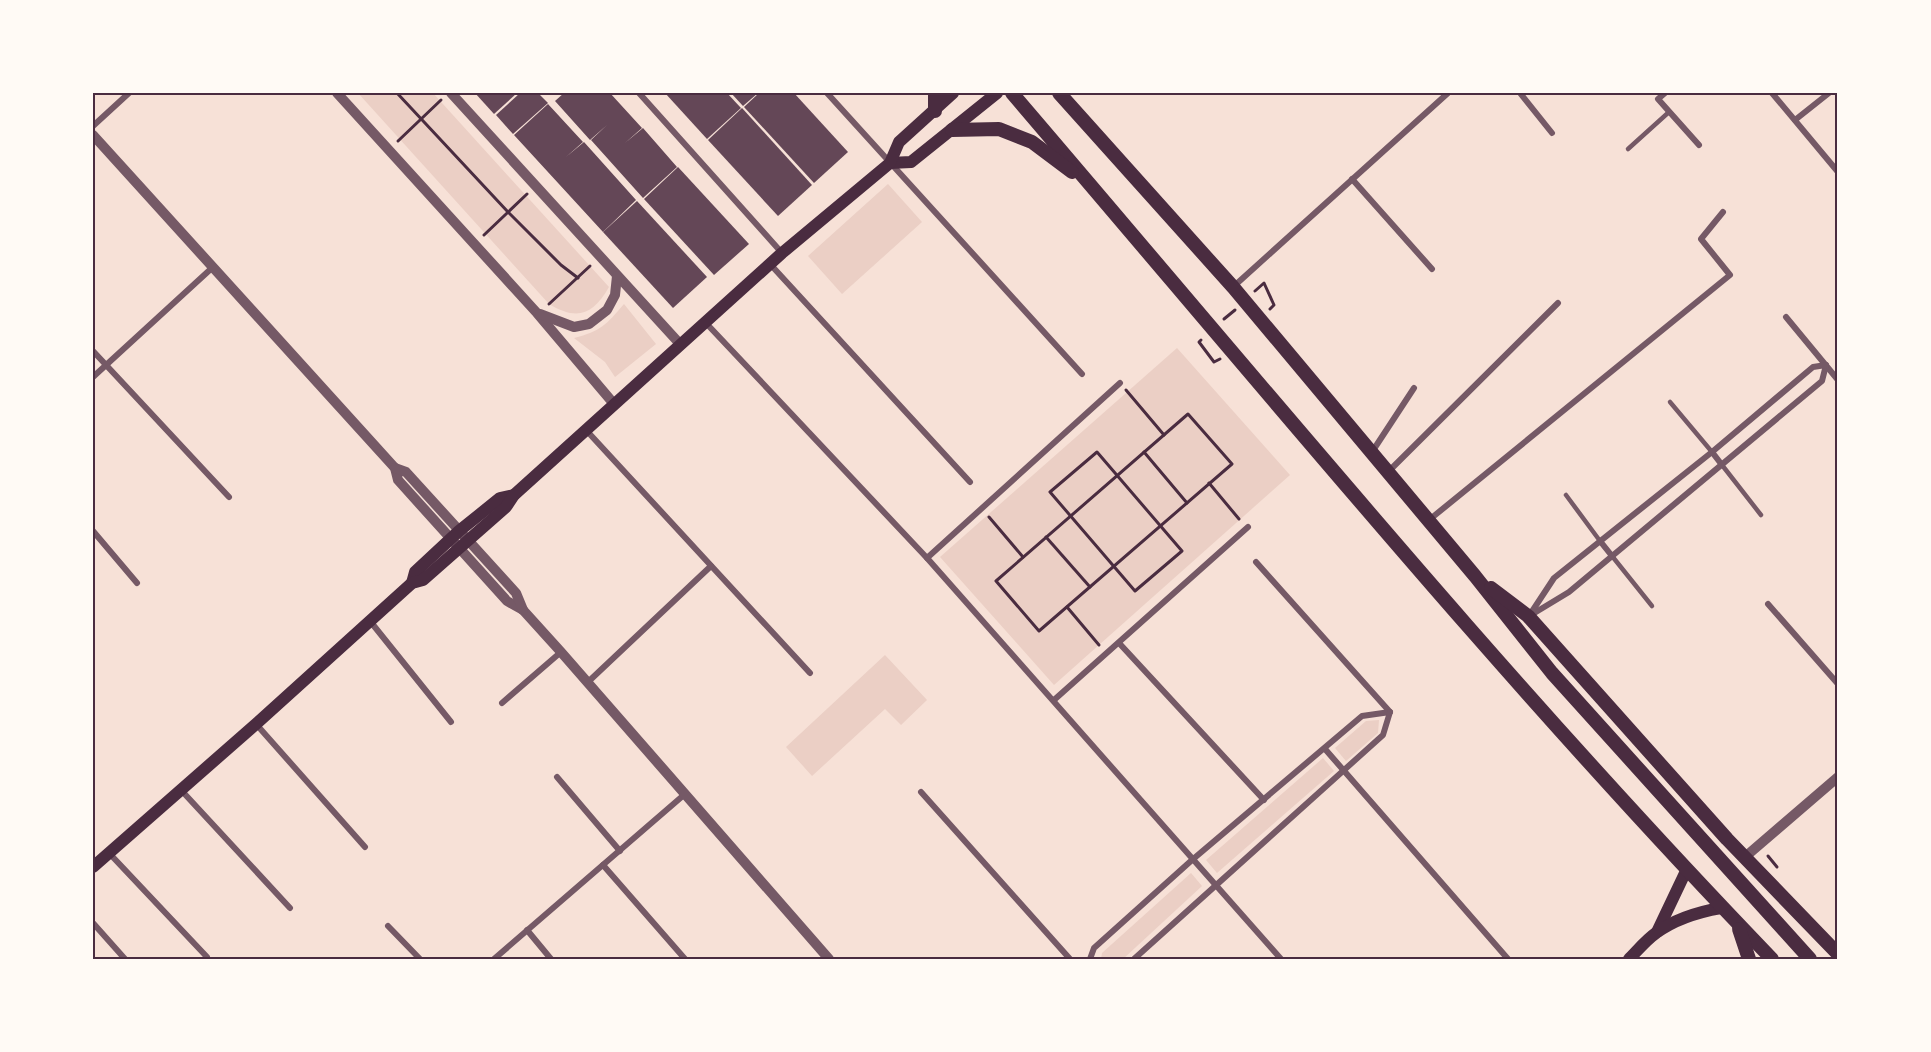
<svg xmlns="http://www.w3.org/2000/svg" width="1931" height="1052" viewBox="0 0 1931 1052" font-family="'Noto Sans',sans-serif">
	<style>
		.green { fill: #ebcfc5 }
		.building { fill: #644757 }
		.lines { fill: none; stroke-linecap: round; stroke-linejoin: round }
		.path { stroke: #4a2c40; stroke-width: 3 }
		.service { stroke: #755966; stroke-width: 4.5 }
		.minor { stroke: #755966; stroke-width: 6 }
		.tertiary { stroke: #755966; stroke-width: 10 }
		.secondary { stroke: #4a2c40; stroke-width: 12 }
		.primary { stroke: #4a2c40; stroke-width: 14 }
		.neatline { fill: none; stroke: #4a2c40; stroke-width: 2 }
	</style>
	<rect width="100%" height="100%" fill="#f7e1d7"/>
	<g class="green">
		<path d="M 358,93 L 433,93 L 609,287 C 593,315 577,321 549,304 Z"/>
		<polygon points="888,184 922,222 842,294 808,256"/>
		<path d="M 624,304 L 656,344 L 615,377 L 605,362 L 574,338 C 601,331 606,325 624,304 Z"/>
		<polygon points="1177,348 1290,475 1054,685 940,557"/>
		<polygon points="885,655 927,700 901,725 885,709 812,776 786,747"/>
		<polygon points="1379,720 1378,733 1346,761 1335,748 1366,721"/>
		<polygon points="1323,758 1334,771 1217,873 1206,860"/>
		<polygon points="1191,873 1202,886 1123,959 1101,959 1102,953"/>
	</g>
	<g class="building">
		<polygon points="475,93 517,93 494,114"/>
		<polygon points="520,93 538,93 548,103 513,134 496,115"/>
		<polygon points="564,93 610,93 642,128 625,143 643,128 677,167 643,198 591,140 607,125 590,140 555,101"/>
		<polygon points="665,93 727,93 741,108 707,139"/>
		<polygon points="731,93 758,93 743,106"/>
		<polygon points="759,93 794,93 848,152 814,183 744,107"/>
		<polygon points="548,104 583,142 566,157 584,142 636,200 603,232 514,135"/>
		<polygon points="742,108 812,185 778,216 708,140"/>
		<polygon points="678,167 749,244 714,275 644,199"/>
		<polygon points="637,201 707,277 673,308 603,232"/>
	</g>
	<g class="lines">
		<g class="path">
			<polyline points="397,93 508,212 561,265 578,278"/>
			<polyline points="398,141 441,100"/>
			<polyline points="484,235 527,194"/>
			<polyline points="1255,291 1264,283 1274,305 1270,309"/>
			<polyline points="549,304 590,266"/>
			<polyline points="1224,319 1235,310"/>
			<polyline points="1201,340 1199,342 1214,362 1220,359"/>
			<polyline points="1126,390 1164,435"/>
			<polygon points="1188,414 1232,464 1039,631 996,581"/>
			<polygon points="1097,452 1182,551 1135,591 1050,492"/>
			<polyline points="1144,452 1187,503"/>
			<polyline points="1209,483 1239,519"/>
			<polyline points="989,517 1023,557"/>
			<polyline points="1046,537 1090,587"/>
			<polyline points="1067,607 1099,645"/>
			<polyline points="1768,856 1777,867"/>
		</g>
		<g class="service">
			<polyline points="1628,149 1669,112"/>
			<polyline points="1670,402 1712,452"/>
			<polyline points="1722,465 1761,515"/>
			<polyline points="1566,495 1600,541"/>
			<polyline points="1612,556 1652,606"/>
		</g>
		<g class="minor">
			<polyline points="639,93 782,253"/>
			<polyline points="827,93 1082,374"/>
			<polyline points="1520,93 1552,133"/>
			<polyline points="1665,93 1658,99 1699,145"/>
			<polyline points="1772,93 1838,172"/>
			<polyline points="1795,120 1829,93"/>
			<polyline points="93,126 129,93"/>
			<polyline points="1352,179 1432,269"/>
			<polyline points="770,264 970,482"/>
			<polyline points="1233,287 1448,93"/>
			<polyline points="1786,317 1838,380"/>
			<polyline points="705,322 927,558 1281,959"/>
			<polyline points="93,351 229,497"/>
			<polyline points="93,377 213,267"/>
			<polyline points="586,430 810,673"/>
			<polyline points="1372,452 1414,388"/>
			<polyline points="1712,452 1722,465"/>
			<polyline points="1388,472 1558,303"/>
			<polyline points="1429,520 1730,275 1701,239 1723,212"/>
			<polyline points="93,531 137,583"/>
			<polyline points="1600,541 1612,556"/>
			<polyline points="927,558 1120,383"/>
			<polyline points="1256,562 1390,712"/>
			<polyline points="1768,604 1838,684"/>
			<polyline points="1531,615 1569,592 1822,381 1826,365"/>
			<polyline points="1529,616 1554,578 1712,452 1813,367 1826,365"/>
			<polyline points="370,621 451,722"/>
			<polyline points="1119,643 1264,800"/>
			<polyline points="588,682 711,566"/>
			<polyline points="1054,700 1248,527"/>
			<polyline points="502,703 561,652"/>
			<polyline points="256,724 365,847"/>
			<polyline points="1325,749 1508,959"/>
			<polyline points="557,777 620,851"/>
			<polyline points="181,790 290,908"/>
			<polyline points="921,792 1070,959"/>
			<polyline points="109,853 207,957"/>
			<polyline points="603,865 685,959"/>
			<polyline points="93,923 125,959"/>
			<polyline points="388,926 420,959"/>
			<polyline points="527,930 551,959"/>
			<polyline points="494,959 685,794"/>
			<polyline points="1090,959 1094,948 1192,860 1362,716 1390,712"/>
			<polyline points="1134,959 1383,735 1390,712"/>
		</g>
		<g class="tertiary">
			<polyline points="337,93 537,313 614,404"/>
			<polyline points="451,93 680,344"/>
			<polyline points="93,135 395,468 398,480 507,601 523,610 561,652 829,959"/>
			<polyline points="540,314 574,327 589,324 607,310 615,295 617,276"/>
			<polyline points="395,468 406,472 516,593 523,610"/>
			<polyline points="1745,857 1838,777"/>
		</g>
		<g class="secondary">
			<polyline points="890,163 911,162 997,93"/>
			<polyline points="412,583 415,572 459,531 500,498 514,495"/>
			<polyline points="93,867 256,724 412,583 423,580 506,507 514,495 782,253 890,163 899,142 953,93"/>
			<polyline points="1657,932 1686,871"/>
			<path d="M 1629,959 C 1638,950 1646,940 1656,933 C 1675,919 1698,912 1721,908"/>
		</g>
		<g class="primary">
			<path d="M 1012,93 C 1262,385 1505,682 1772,959"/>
			<polyline points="1059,93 1233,287 1475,576 1552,673 1810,959"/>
			<polyline points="935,111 935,93"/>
			<polyline points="952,130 999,129 1032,142 1072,172"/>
			<polyline points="1491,588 1528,616 1727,839 1838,954"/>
			<polyline points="1739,929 1749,959"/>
		</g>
	</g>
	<rect width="1931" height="1052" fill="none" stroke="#fffaf5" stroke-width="189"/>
	<rect x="94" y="94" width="1742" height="864" class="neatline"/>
</svg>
